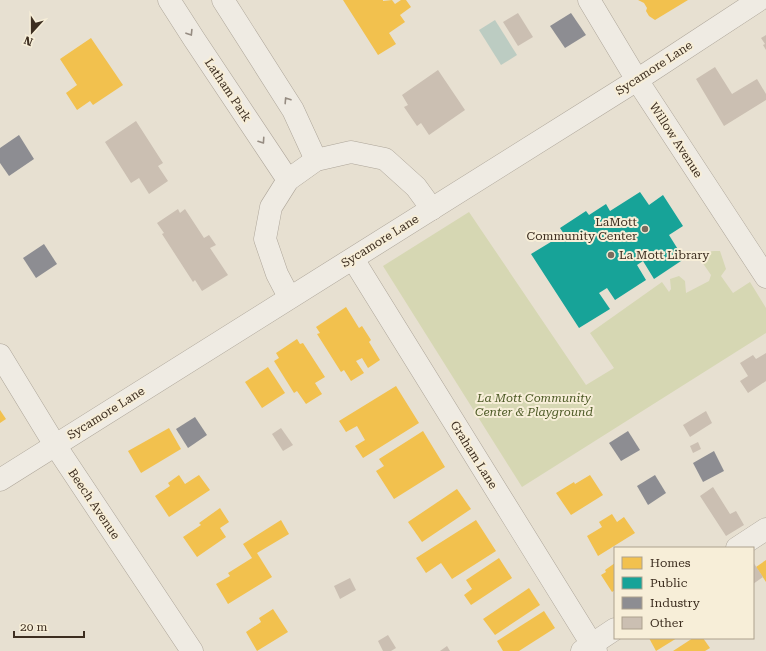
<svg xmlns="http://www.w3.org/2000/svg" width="766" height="651" viewBox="0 0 766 651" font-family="'Roboto Serif',serif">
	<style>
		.green { fill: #d6d7b3 }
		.water { fill: #bcccc2 }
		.homes { fill: #f2c14e }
		.public { fill: #17a398 }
		.industry { fill: #8d8d92 }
		.building { fill: #cbbfb2 }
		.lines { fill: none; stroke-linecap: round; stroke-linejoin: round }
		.minor-casing { stroke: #ada599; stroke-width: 23 }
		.minor { stroke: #efebe3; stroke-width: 22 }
		.oneway { stroke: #968c82 }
		.poi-dot { fill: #786c5e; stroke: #f7eed8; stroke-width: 1.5 }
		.labels { text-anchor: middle; stroke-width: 4; stroke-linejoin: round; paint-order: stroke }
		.street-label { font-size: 12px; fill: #3d2e20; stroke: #f7eed8 }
		.poi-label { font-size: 12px; fill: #3d2e20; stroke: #f7eed8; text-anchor: end }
		.park-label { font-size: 12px; font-style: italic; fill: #4d5a26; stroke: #f7eed8 }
	</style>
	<rect width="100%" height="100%" fill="#e7e0d1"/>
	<path class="green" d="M 469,212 L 586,385 L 614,368 L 590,333 L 662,282 L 669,292 L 671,289 L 670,279 L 679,276 L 685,281 L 686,293 L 709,281 L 711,275 L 700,259 C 705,251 710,251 720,251 L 726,269 L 721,276 L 733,293 L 750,282 L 766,308 L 766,333 L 522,487 L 383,266 Z"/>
	<polygon class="water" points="495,20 517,55 501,65 479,30"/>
	<g class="homes">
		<polygon points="343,0 383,0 383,1 392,0 395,4 401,0 406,0 411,7 400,15 405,22 389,33 396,44 378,55"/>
		<polygon points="638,0 688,0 655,20 649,16 646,11 647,8 644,3"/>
		<polygon points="91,38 123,85 93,105 90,101 77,110 66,93 77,85 60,59"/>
		<polygon points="346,307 359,328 362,326 371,340 369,342 380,360 368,368 362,358 356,361 364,373 351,381 344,370 341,372 317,334 320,333 316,327"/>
		<polygon points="297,339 300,344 303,343 325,377 315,383 322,394 306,404 297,391 294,393 274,361 279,358 276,353"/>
		<polygon points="268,367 285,393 262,408 245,382"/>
		<polygon points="396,386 419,423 363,458 355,446 365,440 357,426 346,432 339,421"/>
		<polygon points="0,410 6,419 0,423"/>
		<polygon points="169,428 181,449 141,473 128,451"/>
		<polygon points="423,431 445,467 394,499 376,471 384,466 379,459"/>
		<polygon points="179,475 185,484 199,475 210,490 169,517 155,496 170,486 168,483"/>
		<polygon points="590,475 603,495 571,515 556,493 574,482 575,484"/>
		<polygon points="457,489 471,509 422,542 408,522"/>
		<polygon points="220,508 229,522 220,528 226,537 197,557 183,537 201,525 199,523"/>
		<polygon points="612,514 617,522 624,517 635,533 598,556 587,536 602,527 599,522"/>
		<polygon points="281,520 289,534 257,553 272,577 228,604 216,584 230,576 228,573 252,558 243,544"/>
		<polygon points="476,520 496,551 452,579 441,563 426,573 416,558"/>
		<polygon points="499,558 512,578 471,605 464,595 472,589 466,580"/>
		<polygon points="766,560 766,582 756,567"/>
		<polygon points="615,563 615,590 612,592 601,575 606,572 605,570"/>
		<polygon points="529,588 540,605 495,635 483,619"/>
		<polygon points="273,609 288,632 257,651 246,632 261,622 259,618"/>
		<polygon points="544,611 555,628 519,651 503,651 497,641"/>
		<polygon points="649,638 677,638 656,651"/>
		<polygon points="693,638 703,638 710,648 705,651 673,651"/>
	</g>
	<polygon class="public" points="640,192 649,205 663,195 683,226 669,235 684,259 654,279 643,261 637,265 646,280 615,300 607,288 599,293 610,309 579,328 531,254 564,234 560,228 586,211 589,215 606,204 610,211"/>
	<g class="industry">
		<polygon points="571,13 586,35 565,48 550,26"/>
		<polygon points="19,135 34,159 9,176 0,163 0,148"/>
		<polygon points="44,244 57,264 36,278 23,258"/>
		<polygon points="195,417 207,435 188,448 176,429"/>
		<polygon points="628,431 640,450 621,461 609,443"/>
		<polygon points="714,451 724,471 703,482 693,463"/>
		<polygon points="655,475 666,493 648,505 637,486"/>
	</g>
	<g class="building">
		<polygon points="518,13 533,37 518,46 503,22"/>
		<polygon points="766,35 766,50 763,45 765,44 761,38"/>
		<polygon points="715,67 732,94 757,79 766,94 766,100 724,126 696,79"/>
		<polygon points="438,70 465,110 429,135 421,123 417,126 404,107 408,105 402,95"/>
		<polygon points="136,121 163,163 158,166 168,181 149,194 139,178 131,183 105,142"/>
		<polygon points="178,209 180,213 185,209 204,238 209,235 216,245 210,248 228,275 202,291 195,280 193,282 162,234 164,233 157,223"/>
		<polygon points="766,353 766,381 748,393 740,381 748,376 740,363 753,355 756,359"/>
		<polygon points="706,411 712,423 690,437 683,425"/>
		<polygon points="281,428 293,445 283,451 272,434"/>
		<polygon points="698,442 701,449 693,453 690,446"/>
		<polygon points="713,487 730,514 736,511 744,525 726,536 700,496"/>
		<polygon points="753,562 763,577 753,584"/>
		<polygon points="350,578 356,590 340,599 334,586"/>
		<polygon points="388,635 396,648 391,651 383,651 378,641"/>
		<polygon points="447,646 450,651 440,651"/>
	</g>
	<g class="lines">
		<g class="minor-casing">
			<g id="minor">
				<polyline points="169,0 194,39 288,180"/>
				<polyline points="223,0 293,110 316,160"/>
				<polyline points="589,0 637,80 766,277"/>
				<polyline points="353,259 596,651"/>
				<polyline points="289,297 277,274 265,239 271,207 288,180 316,160 351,152 385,159 416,187 432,209"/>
				<polyline points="0,355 55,445 192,651"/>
				<polyline points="0,480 637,80 759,0"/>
				<polyline points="737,548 766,529"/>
				<polyline points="582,651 615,629"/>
			</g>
		</g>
		<use href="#minor" class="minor"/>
	</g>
	<defs><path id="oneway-chevron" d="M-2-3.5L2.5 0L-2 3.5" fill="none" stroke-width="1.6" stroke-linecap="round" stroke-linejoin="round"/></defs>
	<g class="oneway">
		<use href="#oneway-chevron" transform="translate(190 33) rotate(58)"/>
		<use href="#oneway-chevron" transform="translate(287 100) rotate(-123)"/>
		<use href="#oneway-chevron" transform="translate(262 141) rotate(56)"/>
	</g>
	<g class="poi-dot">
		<circle cx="645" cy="229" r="4"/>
		<circle cx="611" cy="255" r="4"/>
	</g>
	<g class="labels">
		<g class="street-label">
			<text transform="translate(654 68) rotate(-33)" y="4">Sycamore Lane</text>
			<text transform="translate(228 90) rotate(56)" y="4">Latham Park</text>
			<text transform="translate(676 140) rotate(57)" y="4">Willow Avenue</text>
			<text transform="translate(380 241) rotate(-32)" y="4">Sycamore Lane</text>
			<text transform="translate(106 413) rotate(-32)" y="4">Sycamore Lane</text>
			<text transform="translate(474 455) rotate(58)" y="4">Graham Lane</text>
			<text transform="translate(94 504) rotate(56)" y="4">Beech Avenue</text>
		</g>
		<g class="poi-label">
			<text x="637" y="226">LaMott<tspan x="637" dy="14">Community Center</tspan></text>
			<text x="619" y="259" text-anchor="start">La Mott Library</text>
		</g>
		<g class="park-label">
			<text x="534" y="402">La Mott Community<tspan x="534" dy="14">Center &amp; Playground</tspan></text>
		</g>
	</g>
	<rect x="614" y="547" width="140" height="92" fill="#f7eed8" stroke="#ada18e"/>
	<rect x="622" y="557" width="20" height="12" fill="#f2c14e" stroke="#ada18e"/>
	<text x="650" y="567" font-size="12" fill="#3d2e20">Homes</text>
	<rect x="622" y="577" width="20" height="12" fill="#17a398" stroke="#ada18e"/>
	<text x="650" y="587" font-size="12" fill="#3d2e20">Public</text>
	<rect x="622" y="597" width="20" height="12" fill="#8d8d92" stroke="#ada18e"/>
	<text x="650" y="607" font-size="12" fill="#3d2e20">Industry</text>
	<rect x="622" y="617" width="20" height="12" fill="#cbbfb2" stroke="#ada18e"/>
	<text x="650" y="627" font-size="12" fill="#3d2e20">Other</text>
	<g transform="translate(32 32) rotate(201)" stroke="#f7eed8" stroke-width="3" paint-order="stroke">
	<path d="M0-3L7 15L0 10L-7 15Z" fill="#3d2e20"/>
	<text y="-6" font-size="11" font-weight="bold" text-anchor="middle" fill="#3d2e20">N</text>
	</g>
	<path d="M14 631v6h70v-6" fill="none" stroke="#3d2e20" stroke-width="2"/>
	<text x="20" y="631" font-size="12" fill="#3d2e20" stroke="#f7eed8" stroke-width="3" paint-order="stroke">20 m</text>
</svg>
